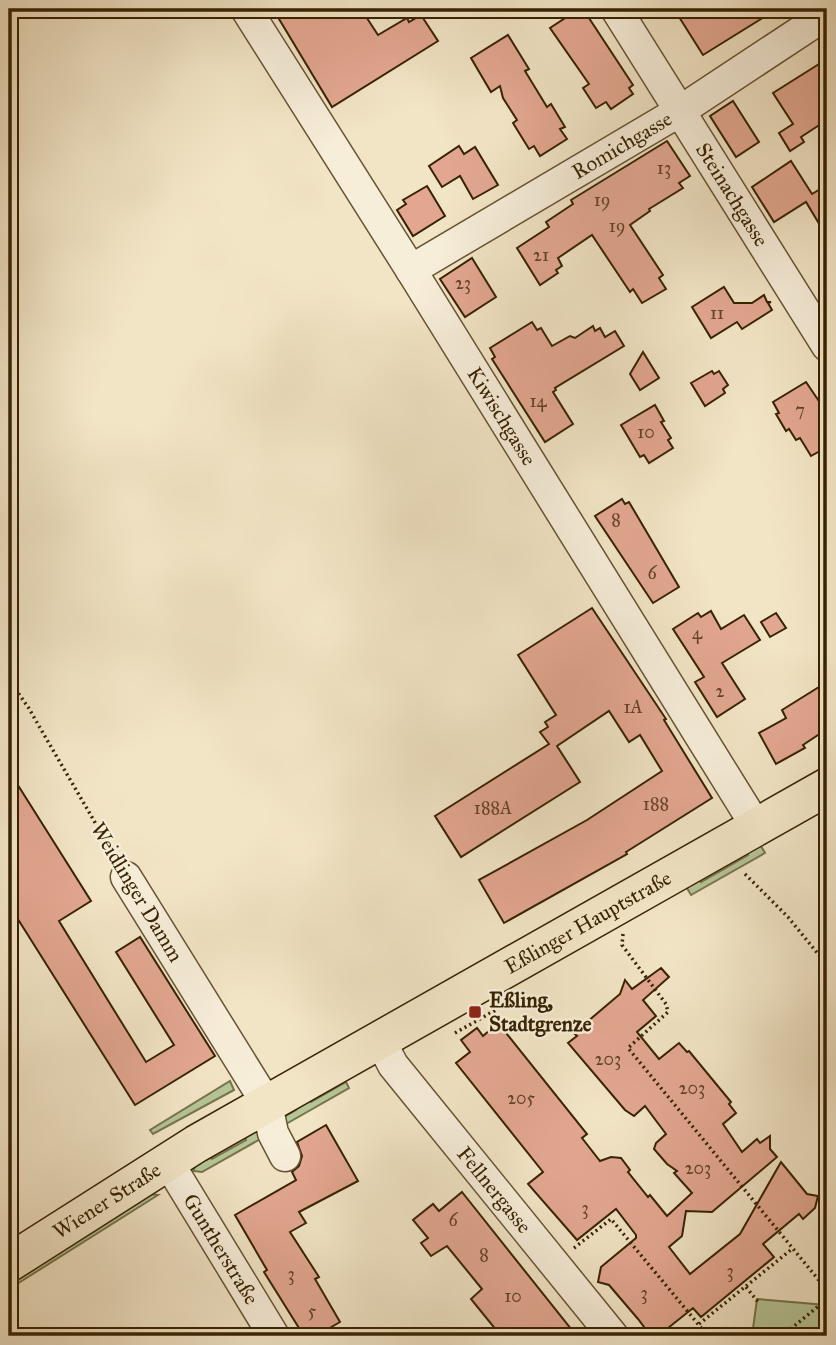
<svg xmlns="http://www.w3.org/2000/svg" width="836" height="1345" viewBox="0 0 836 1345" font-family="'IM FELL Great Primer',serif">
	<style>
		.green { fill: #b6c698; stroke: #76744c; stroke-width: 2 }
		.building { fill: #e3a791; stroke: #372201; stroke-width: 2 }
		.lines { fill: none; stroke-linecap: round; stroke-linejoin: round }
		.minor-casing { stroke: #665332; stroke-width: 33 }
		.major-casing { stroke: #372201; stroke-width: 40 }
		.path { stroke: #372201; stroke-width: 3.5; stroke-dasharray: 2 3.5; stroke-linecap: butt }
		.minor { stroke: #f7eeda; stroke-width: 30 }
		.major { stroke: #f2e5c6; stroke-width: 37 }
		.poi-dot { fill: #8f2418; stroke: #f7eeda; stroke-width: 2.5 }
		.labels { text-anchor: middle; stroke-width: 5; stroke-linejoin: round; paint-order: stroke }
		.number-label { font-size: 18px; fill: #624325 }
		.street-label { font-size: 21px; fill: #372201; stroke: #f7eeda }
		.poi-label { font-size: 21px; font-weight: bold; fill: #372201; stroke: #f7eeda; text-anchor: start }
	</style>
	<rect width="100%" height="100%" fill="#f2e5c6"/>
	<filter id="stains"><feTurbulence type="fractalNoise" baseFrequency=".00286" numOctaves="4"/><feColorMatrix values="0 0 0 0 .2 0 0 0 0 .09 0 0 0 0 .02 0 0 0 .5 -.17"/></filter>
	<radialGradient id="worn" r=".72"><stop offset=".6" stop-color="#630" stop-opacity="0"/><stop offset="1" stop-color="#630" stop-opacity=".3"/></radialGradient>
	<g class="green">
		<polygon points="758,841 765,853 691,895 684,883 698,876 701,882 748,855 745,849"/>
		<polygon points="230,1081 234,1090 153,1134 150,1130"/>
		<polygon points="346,1082 349,1088 286,1124 282,1118 296,1110 293,1103 307,1096 311,1102"/>
		<polygon points="256,1126 264,1137 202,1172 193,1171 198,1161 208,1153 212,1159 246,1140 244,1133"/>
		<polygon points="149,1194 158,1195 9,1289 9,1278"/>
		<polygon points="757,1299 826,1305 823,1336 752,1336"/>
	</g>
	<g class="building">
		<polygon points="273,9 361,9 378,35 407,18 409,22 421,15 438,41 332,107"/>
		<polygon points="579,9 583,9 633,85 629,88 633,94 611,109 606,102 596,108 583,88 589,84 550,28"/>
		<polygon points="674,9 777,9 703,55"/>
		<polygon points="508,35 529,69 525,71 547,107 551,104 565,127 560,129 567,139 540,156 534,146 529,149 513,123 517,120 503,98 500,86 491,92 471,58"/>
		<polygon points="827,59 827,120 801,137 804,142 790,151 779,133 793,124 773,93"/>
		<polygon points="733,101 759,142 736,157 710,116"/>
		<polygon points="667,141 690,176 679,183 683,188 649,209 650,211 630,225 663,275 659,278 666,289 642,303 633,289 630,292 592,235 558,258 562,266 556,270 558,273 540,285 517,248 549,227 546,222 573,204 571,200"/>
		<polygon points="459,146 464,154 475,147 498,185 473,199 460,176 442,187 429,166"/>
		<polygon points="791,161 812,194 827,185 827,237 806,202 774,222 752,187"/>
		<polygon points="427,186 445,216 413,236 397,210 406,204 403,200"/>
		<polygon points="472,258 496,297 465,317 440,279"/>
		<polygon points="724,287 734,303 752,303 764,295 767,302 771,302 768,303 772,310 742,329 737,322 711,338 692,307"/>
		<polygon points="532,322 537,330 541,328 552,346 570,336 575,338 593,326 595,331 600,328 605,337 615,331 624,346 555,388 556,390 553,392 573,424 545,442 492,359 495,357 490,348"/>
		<polygon points="643,352 659,378 640,390 630,374"/>
		<polygon points="712,371 714,374 719,371 728,385 723,389 725,393 705,406 691,383"/>
		<polygon points="806,382 827,413 827,447 811,456 800,438 796,440 789,429 786,431 776,414 779,413 773,402"/>
		<polygon points="655,405 664,421 661,422 671,438 668,440 673,448 649,463 644,455 640,457 621,425"/>
		<polygon points="622,499 625,504 629,502 679,587 653,603 595,516"/>
		<polygon points="592,608 666,719 664,720 712,798 626,852 627,854 504,923 479,880 587,820 662,771 640,735 629,742 609,711 557,746 580,782 461,857 435,816 549,744 540,732 548,727 545,722 556,715 518,655"/>
		<polygon points="711,611 721,629 744,615 760,640 722,663 745,699 717,717 695,682 704,677 673,629 698,613 701,617"/>
		<polygon points="776,613 786,628 770,637 761,622"/>
		<polygon points="827,682 827,729 803,745 805,748 776,764 759,733 786,718 782,710"/>
		<polygon points="9,771 91,901 59,921 146,1062 174,1045 116,952 140,937 215,1056 135,1105 9,905"/>
		<polygon points="661,968 669,977 643,1000 656,1016 637,1032 659,1059 679,1043 687,1052 689,1051 731,1102 729,1104 736,1113 723,1124 742,1152 757,1139 760,1143 770,1136 770,1149 777,1157 712,1212 686,1211 682,1236 669,1247 690,1274 740,1234 781,1162 807,1194 818,1196 815,1208 803,1219 799,1214 763,1244 774,1257 712,1308 701,1317 693,1308 658,1336 641,1336 644,1327 638,1319 609,1285 598,1282 601,1267 636,1238 636,1235 616,1209 577,1240 528,1184 543,1172 456,1063 470,1052 461,1040 477,1028 483,1036 498,1023 587,1134 582,1138 600,1161 611,1157 621,1158 630,1170 628,1172 648,1197 650,1195 667,1216 692,1193 674,1173 677,1171 667,1164 654,1149 656,1143 666,1134 645,1106 634,1116 625,1110 568,1043 577,1036 574,1033 620,994 625,980 632,989"/>
		<polygon points="326,1125 358,1181 299,1212 306,1223 290,1232 319,1277 315,1279 340,1322 316,1336 304,1336 264,1272 267,1270 235,1215 296,1180 292,1172 299,1166 302,1156 297,1142"/>
		<polygon points="462,1192 571,1329 563,1336 501,1336 471,1299 482,1289 447,1246 431,1256 421,1243 428,1238 413,1220 433,1204 439,1211"/>
	</g>
	<g class="lines">
		<g class="minor-casing">
			<g id="minor">
				<path id="s1" d="M 246,9 L 411,270 L 756,826"/>
				<path id="s2" d="M 616,9 L 827,346"/>
				<path id="s3" d="M 411,270 L 680,111 L 827,14"/>
				<polyline points="126,877 267,1104 273,1133 285,1156"/>
				<path id="s4" d="M 380,1040 L 393,1065 L 613,1336"/>
				<path id="s5" d="M 168,1162 L 274,1336"/>
			</g>
		</g>
		<g class="major-casing">
			<g id="major">
				<path id="s6" d="M 9,1263 L 196,1144 L 827,787"/>
			</g>
		</g>
		<g class="path">
			<polyline points="9,680 28,707 115,857"/>
			<polyline points="745,874 788,917 827,965"/>
			<polyline points="623,934 622,945 666,1004 668,1012 628,1048 827,1290"/>
			<polyline points="455,1033 503,1006"/>
			<polyline points="574,1248 611,1219 708,1336"/>
			<polyline points="746,1287 759,1303"/>
			<polyline points="699,1324 792,1249"/>
			<polyline points="782,1336 827,1299"/>
		</g>
		<use href="#minor" class="minor"/>
		<use href="#major" class="major"/>
	</g>
	<rect class="poi-dot" x="468" y="1005" width="14" height="14" rx="3.5"/>
	<g class="labels">
		<g class="number-label">
			<text x="664" y="174">13</text>
			<text x="602" y="206">19</text>
			<text x="617" y="232">19</text>
			<text x="541" y="261">21</text>
			<text x="463" y="289">23</text>
			<text x="717" y="319">11</text>
			<text x="538" y="407">14</text>
			<text x="800" y="416">7</text>
			<text x="646" y="438">10</text>
			<text x="616" y="526">8</text>
			<text x="652" y="579">6</text>
			<text x="697" y="639">4</text>
			<text x="720" y="697">2</text>
			<text x="633" y="713">1A</text>
			<text x="656" y="810">188</text>
			<text x="493" y="814">188A</text>
			<text x="608" y="1065">203</text>
			<text x="692" y="1094">203</text>
			<text x="521" y="1104">205</text>
			<text x="698" y="1174">203</text>
			<text x="585" y="1214">3</text>
			<text x="453" y="1226">6</text>
			<text x="484" y="1261">8</text>
			<text x="730" y="1277">3</text>
			<text x="291" y="1280">3</text>
			<text x="644" y="1299">3</text>
			<text x="513" y="1302">10</text>
			<text x="312" y="1317">5</text>
		</g>
		<g class="street-label">
			<text dy="7" stroke="none"><textPath href="#s3" startOffset="245">Romichgasse</textPath></text>
			<text dy="7" stroke="none"><textPath href="#s2" startOffset="219">Steinachgasse</textPath></text>
			<text dy="7" stroke="none"><textPath href="#s1" startOffset="481">Kiwischgasse</textPath></text>
			<text transform="translate(137 892) rotate(59)" y="7">Weidlinger Damm</text>
			<text dy="7" stroke="none"><textPath href="#s6" startOffset="672">Eßlinger Hauptstraße</textPath></text>
			<text dy="7" stroke="none"><textPath href="#s4" startOffset="189">Fellnergasse</textPath></text>
			<text dy="7" stroke="none"><textPath href="#s6" startOffset="116">Wiener Straße</textPath></text>
			<text dy="7" stroke="none"><textPath href="#s5" startOffset="102">Guntherstraße</textPath></text>
		</g>
		<g class="poi-label">
			<text x="489" y="1007">Eßling,<tspan x="489" dy="24">Stadtgrenze</tspan></text>
		</g>
	</g>
	<rect width="836" height="1345" fill="none" stroke="#f2e5c6" stroke-width="35"/>
	<rect x="10" y="10" width="815" height="1324" fill="none" stroke="#372201" stroke-width="3.5"/>
	<rect x="18" y="18" width="801" height="1310" fill="none" stroke="#372201" stroke-width="2"/>
	<rect width="100%" height="100%" filter="url(#stains)"/>
	<rect width="100%" height="100%" fill="url(#worn)"/>
</svg>
